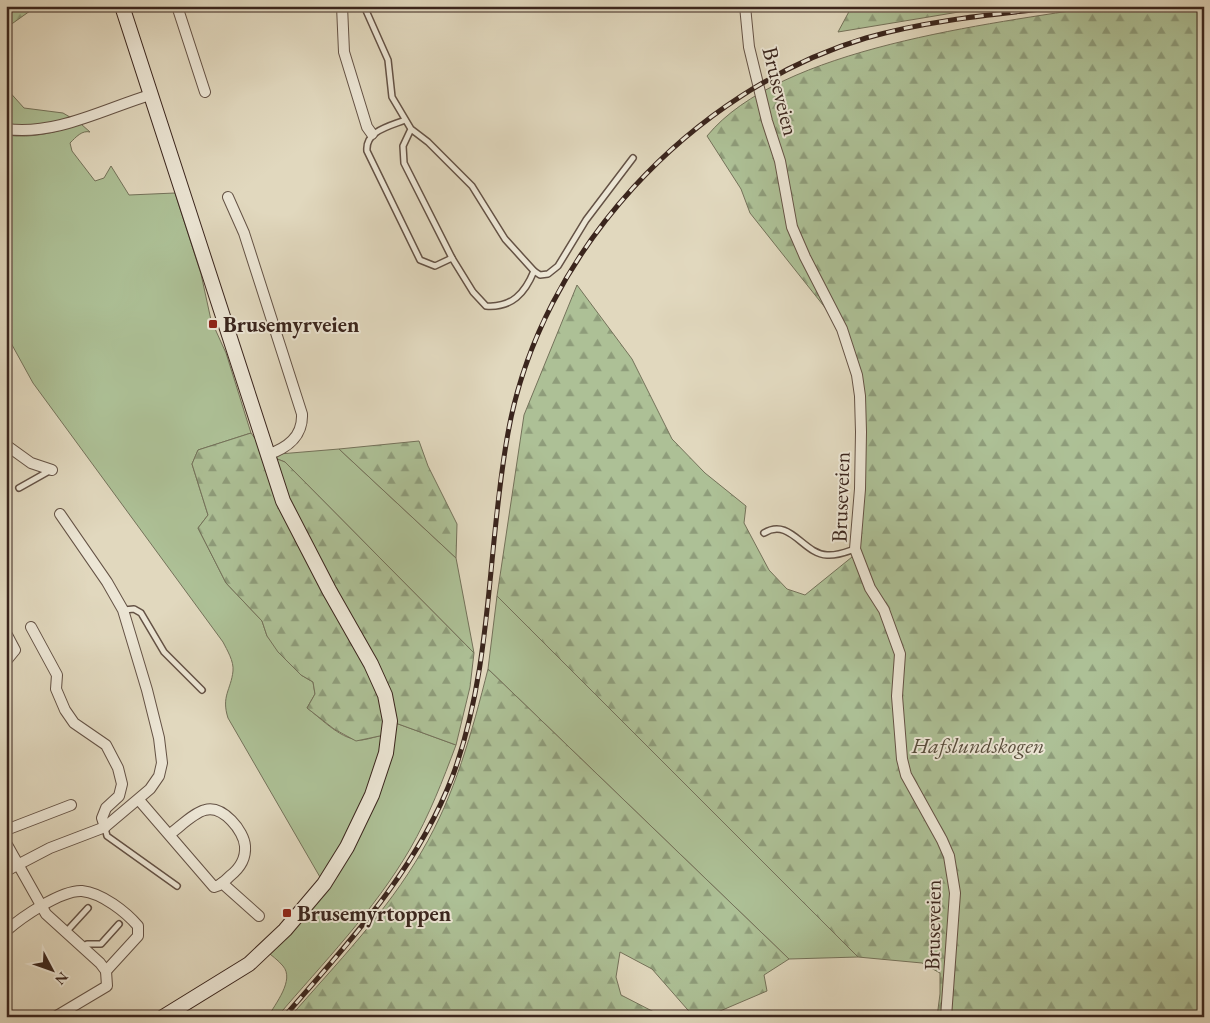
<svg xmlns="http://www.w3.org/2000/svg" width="1210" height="1023" viewBox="0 0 1210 1023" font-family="'EB Garamond',serif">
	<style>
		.green { fill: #adc096; stroke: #74725a }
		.forest { fill: url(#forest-firs); stroke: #74725a }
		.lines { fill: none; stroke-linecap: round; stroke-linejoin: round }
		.lane-casing { stroke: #645245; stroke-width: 8 }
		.street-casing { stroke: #645245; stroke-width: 12 }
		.secondary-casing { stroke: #3a251d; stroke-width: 16 }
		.lane { stroke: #ece6d5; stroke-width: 5 }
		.street { stroke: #ece6d5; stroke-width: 10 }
		.secondary { stroke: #ece6d5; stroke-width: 14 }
		.rail-casing { stroke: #3a251d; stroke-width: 5 }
		.rail { stroke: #ece6d5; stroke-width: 3; stroke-dasharray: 9; stroke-linecap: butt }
		.poi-dot { fill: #8f2418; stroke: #ece6d5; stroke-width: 2 }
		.labels { text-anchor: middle; stroke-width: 4; stroke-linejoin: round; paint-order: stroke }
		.street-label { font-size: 22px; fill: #3a251d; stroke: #ece6d5 }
		.poi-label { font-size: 22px; font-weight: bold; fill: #3a251d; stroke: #ece6d5; text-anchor: start }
		.park-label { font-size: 22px; font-style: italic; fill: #574c3b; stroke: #ece6d5 }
	</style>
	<defs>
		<pattern id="forest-firs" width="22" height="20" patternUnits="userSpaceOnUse" patternTransform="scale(1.25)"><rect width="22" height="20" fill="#adc096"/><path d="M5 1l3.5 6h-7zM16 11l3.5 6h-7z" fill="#8e9c7a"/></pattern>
	</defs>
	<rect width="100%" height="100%" fill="#e1d8be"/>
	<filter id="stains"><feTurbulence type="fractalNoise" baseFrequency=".004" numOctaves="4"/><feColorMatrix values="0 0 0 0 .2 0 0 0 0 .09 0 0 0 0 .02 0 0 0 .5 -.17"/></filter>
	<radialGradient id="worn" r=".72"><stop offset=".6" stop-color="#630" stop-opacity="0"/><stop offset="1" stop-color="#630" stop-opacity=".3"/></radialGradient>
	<g class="green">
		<polygon points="6,88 24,108 63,113 75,120 6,132"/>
		<path d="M 81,124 L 90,132 C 82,130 76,137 70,143 L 72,151 L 95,181 L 104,178 L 111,166 L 129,195 L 175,193 L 201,274 L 211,320 L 226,353 L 251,433 L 198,450 L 192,464 L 208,515 L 198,528 L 226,583 L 262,621 L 267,636 L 301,675 L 313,682 L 315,694 L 307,708 C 322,719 342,741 362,740 C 370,739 380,735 389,734 L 390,721 L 456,745 C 443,780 429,816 410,849 C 374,911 323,963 277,1017 L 268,1017 C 275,1004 295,980 283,966 C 278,960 271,955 265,950 L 324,884 L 228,718 C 221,696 231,690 233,671 C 234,661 227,650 223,642 L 33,383 L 6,334 L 6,135 C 33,139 56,132 81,124 Z"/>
		<polygon points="339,449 456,558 474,653 285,462 267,455"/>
		<polygon points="497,596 858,957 789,959 488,669"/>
	</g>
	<g class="forest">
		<polygon points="6,6 37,6 6,28"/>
		<polygon points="852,6 995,6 838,32"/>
		<path d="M 1101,6 L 1204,6 L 1204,1017 L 937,1017 L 940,994 L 940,973 L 922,963 L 858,957 L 497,596 L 524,415 L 577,285 L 632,359 L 672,439 L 705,473 L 746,506 L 744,523 L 769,570 L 787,589 L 805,595 L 852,557 L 855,549 L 860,396 L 842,329 L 750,213 L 741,189 L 707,136 C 780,47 991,24 1101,6 Z"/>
		<polygon points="251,433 267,455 285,462 474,653 470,687 456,745 390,721 389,734 356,741 334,729 307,708 315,694 313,682 301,675 278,652 267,636 262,621 226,583 198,528 208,515 192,464 198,450"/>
		<polygon points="419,441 428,466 457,524 456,558 339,449"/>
		<path d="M 488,669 L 789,959 L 764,975 L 767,991 L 706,1017 L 694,1017 L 652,969 L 620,952 L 616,977 L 621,995 L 654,1012 L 656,1017 L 290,1017 C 336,964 387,912 422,851 C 455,795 472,732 488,669 Z"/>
	</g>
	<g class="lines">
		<g class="lane-casing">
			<g id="lane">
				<path d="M 364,6 L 388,60 L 392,97 L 411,129 L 428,142 L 472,186 L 505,239 L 534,271 C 525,293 512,308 486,306 L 473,292 L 452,258 L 404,163 L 403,146 L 411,129"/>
				<path d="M 405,120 C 390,126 365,131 367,151 L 420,260 L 435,266 L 452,258"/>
				<polyline points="534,271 540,275 548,274 558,266 586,220 633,158"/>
				<polyline points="19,488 51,470"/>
				<path d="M 764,533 C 790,517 803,554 827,555 C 837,556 846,552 855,549"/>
				<polyline points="124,610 134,609 141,613 164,652 202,690"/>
				<polyline points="105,828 107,836 177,886"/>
				<polyline points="66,932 88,908"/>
				<polyline points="83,947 87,944 101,944 119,924"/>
			</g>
		</g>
		<g class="street-casing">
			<g id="street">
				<polyline points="177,6 205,92"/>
				<polyline points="342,6 344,52 367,127 372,134"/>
				<polyline points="745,6 749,47 767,121 780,161 792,227 805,257 842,329 857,375 860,396 861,432 860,489 855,549 870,588 884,610 900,654 897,696 902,759 906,775 942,840 949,856 955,893 946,1017"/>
				<path d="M 6,129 C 55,136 104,109 150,95"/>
				<path d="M 228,197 L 244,233 L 302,414 C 303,437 287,448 267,455"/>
				<polyline points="6,445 31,463 52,470"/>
				<polyline points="31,627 57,675 56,689 65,710 74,723 106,745 118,768 122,784 119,796 106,808 102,818 105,827"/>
				<polyline points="6,633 15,650 6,661"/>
				<path d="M 139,800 L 214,887 C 220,886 225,881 230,876 C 239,869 246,859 245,846 C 244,831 223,805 205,810 C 193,813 180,827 170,834"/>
				<polyline points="6,830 71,805"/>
				<polyline points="6,843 46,914 100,963 106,971 107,986 55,1017"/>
				<polyline points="6,871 50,848 105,827 150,789 159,776 162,763 159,738 147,690 123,610 107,582 60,514"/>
				<polyline points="222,883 259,916"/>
				<path d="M 6,931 C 22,917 61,890 82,891 C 102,893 126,912 138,926 L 138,936 L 106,971"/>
			</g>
		</g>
		<g class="secondary-casing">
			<polyline id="secondary" points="122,6 283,501 329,590 371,664 385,695 390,721 386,753 372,795 347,847 324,884 285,930 249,964 163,1017"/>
		</g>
		<use href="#lane" class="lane"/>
		<use href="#street" class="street"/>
		<use href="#secondary" class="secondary"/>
		<g class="rail-casing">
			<path id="rail" d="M 284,1017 C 349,942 417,870 453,775 C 493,665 487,547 508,433 C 540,253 691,90 866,38 C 932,19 1000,14 1068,6"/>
		</g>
		<use href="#rail" class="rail"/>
	</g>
	<g class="poi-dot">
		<rect x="208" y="319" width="10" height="10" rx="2.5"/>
		<rect x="282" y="908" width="10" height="10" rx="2.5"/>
	</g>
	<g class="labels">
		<g class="street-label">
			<text transform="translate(781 91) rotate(76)" y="8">Bruseveien</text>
			<text transform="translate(840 497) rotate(-88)" y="8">Bruseveien</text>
			<text transform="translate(932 925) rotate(-89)" y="8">Bruseveien</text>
		</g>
		<g class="poi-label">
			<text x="223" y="332">Brusemyrveien</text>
			<text x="297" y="921">Brusemyrtoppen</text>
		</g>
		<g class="park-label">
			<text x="978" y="753">Hafslundskogen</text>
		</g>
	</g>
	<rect width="1210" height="1023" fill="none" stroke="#e1d8be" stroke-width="25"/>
	<rect x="8" y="8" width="1195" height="1008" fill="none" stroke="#3a251d" stroke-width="2.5"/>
	<rect x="12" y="12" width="1185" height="998" fill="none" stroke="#3a251d"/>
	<g transform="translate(52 970) rotate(131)" stroke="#ece6d5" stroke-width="4" paint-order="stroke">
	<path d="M0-4L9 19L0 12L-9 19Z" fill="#3a251d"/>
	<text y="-8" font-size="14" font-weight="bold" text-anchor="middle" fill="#3a251d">N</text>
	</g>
	<rect width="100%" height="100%" filter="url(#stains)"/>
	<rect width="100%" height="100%" fill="url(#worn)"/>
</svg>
